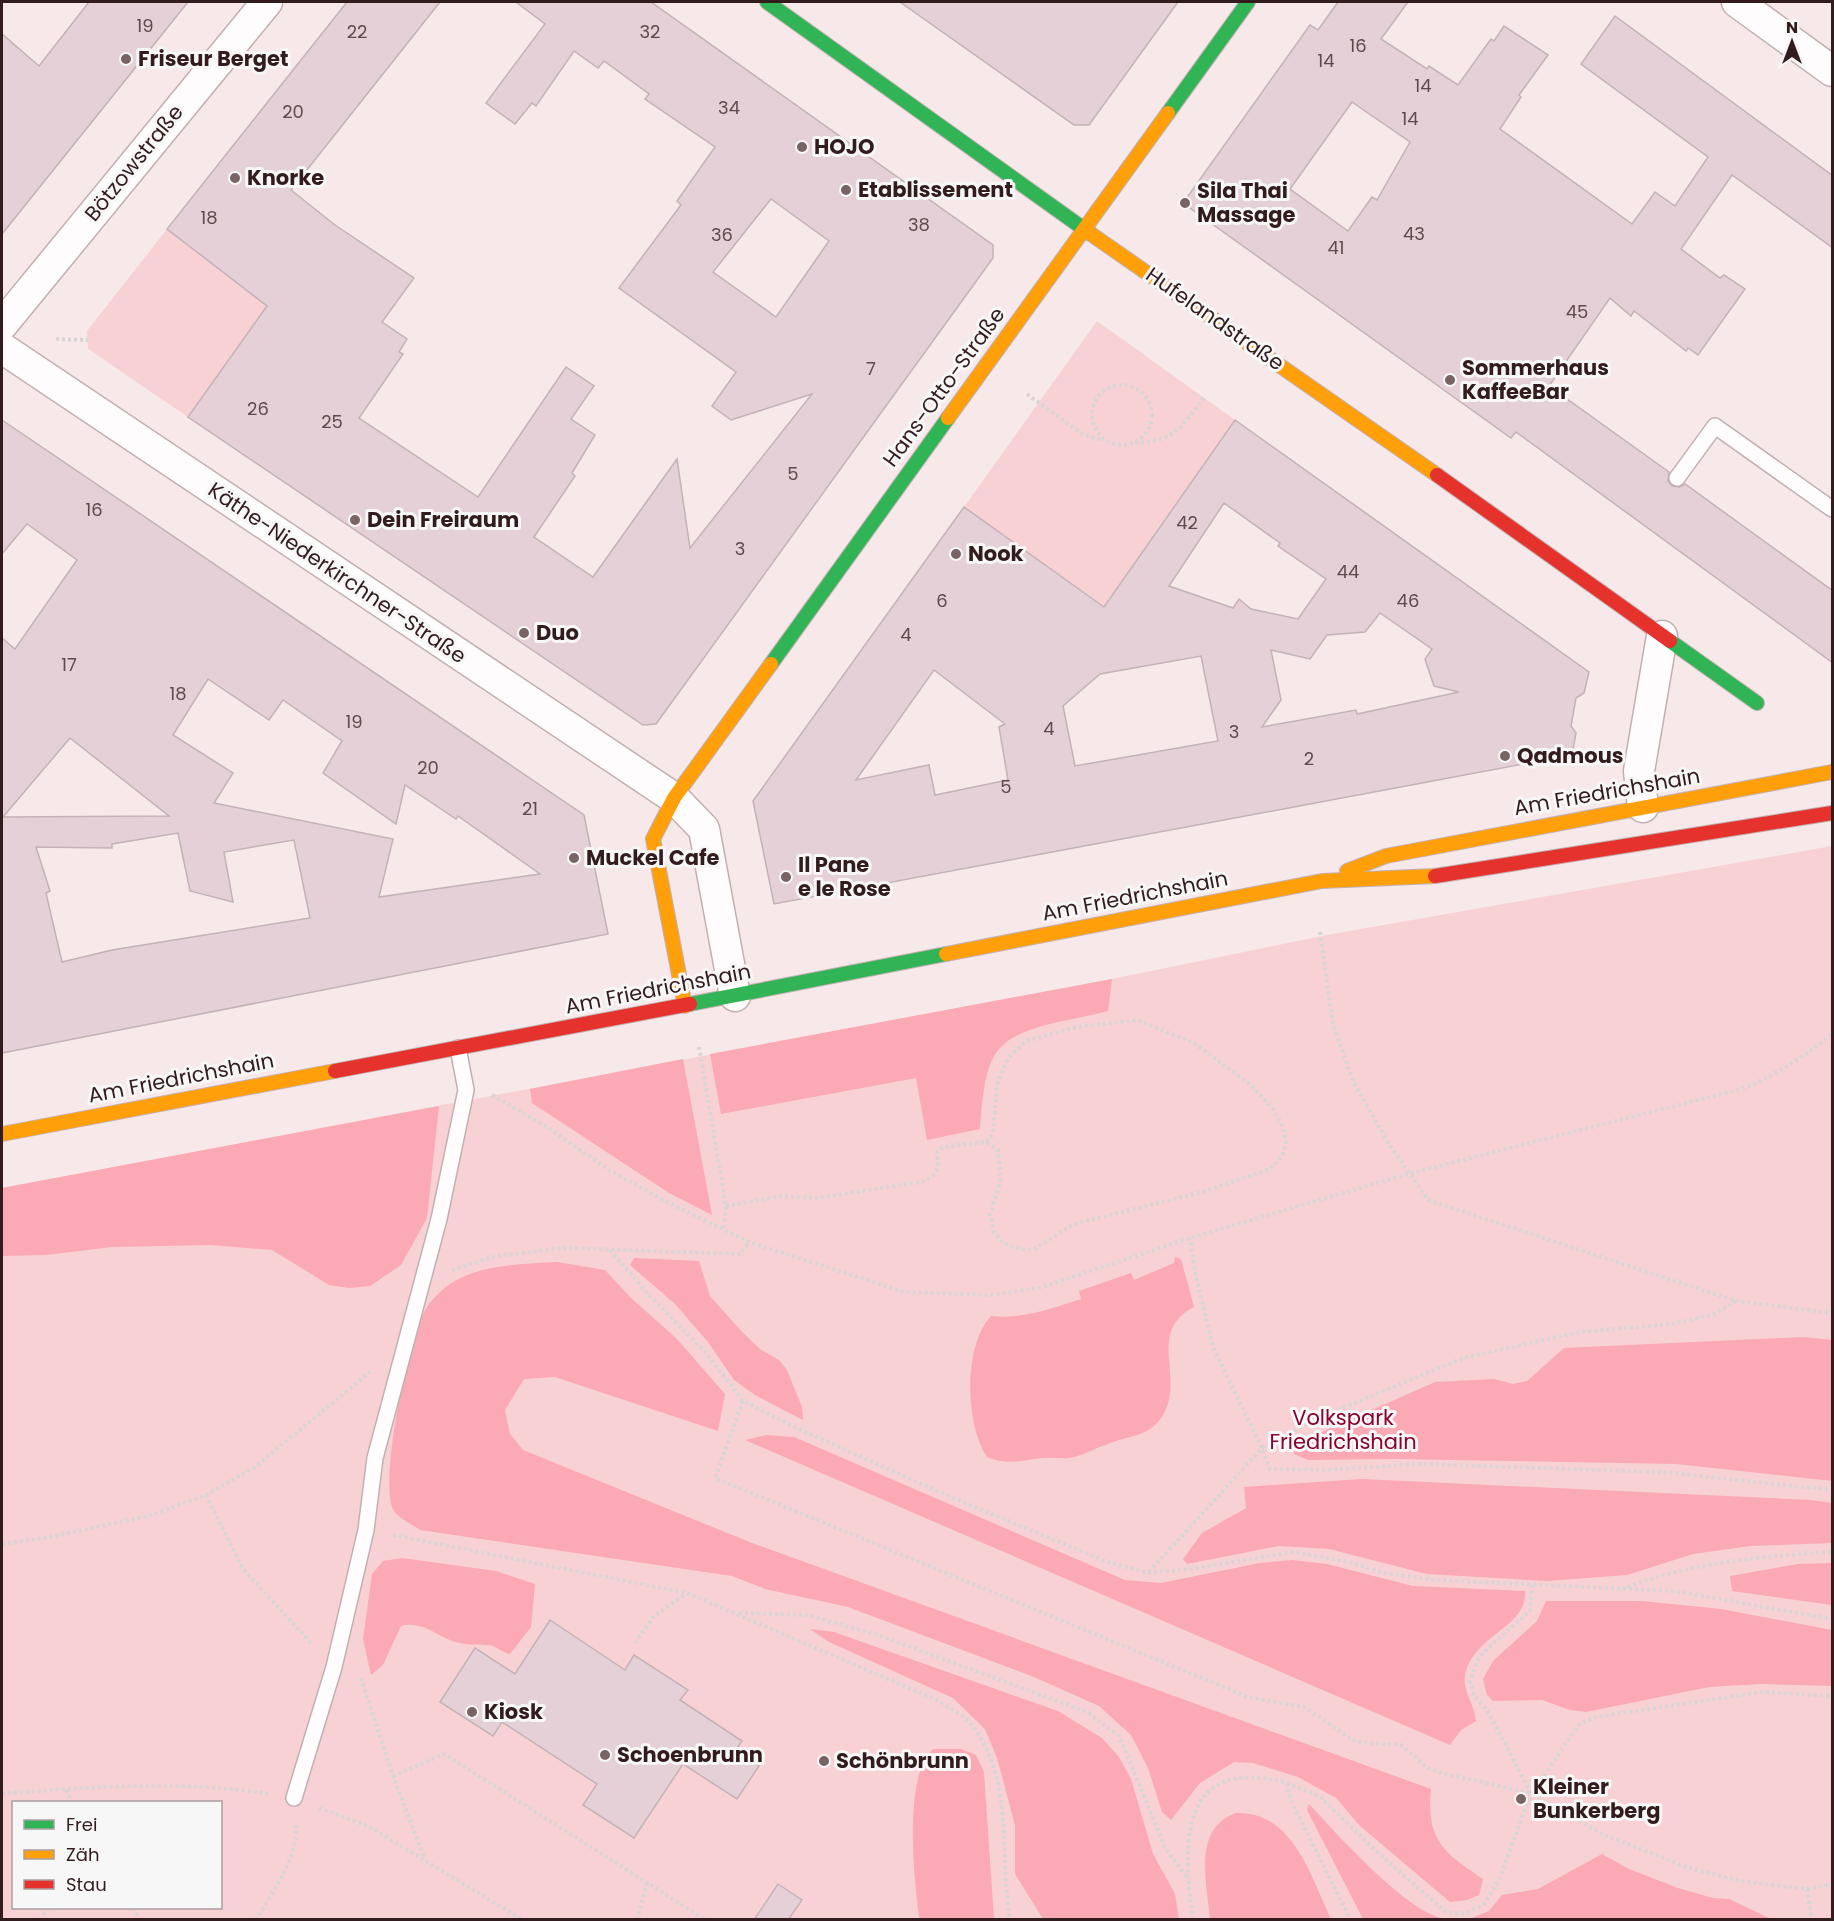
<svg xmlns="http://www.w3.org/2000/svg" width="1834" height="1921" viewBox="0 0 1834 1921" font-family="Poppins,sans-serif">
	<style>
		.green { fill: #f8d1d4; fill-rule: evenodd }
		.forest { fill: #fba9b4 }
		.building { fill: #e6d0d7; stroke: #c3b2b7; stroke-width: 1.5; fill-rule: evenodd }
		.lines { fill: none; stroke-linecap: round; stroke-linejoin: round }
		.lane-casing { stroke: #c2b0b1; stroke-width: 18 }
		.street-casing { stroke: #c2b0b1; stroke-width: 33 }
		.fast-casing { stroke: #c2b0b1; stroke-width: 16 }
		.slow-casing { stroke: #c2b0b1; stroke-width: 16 }
		.jam-casing { stroke: #c2b0b1; stroke-width: 16 }
		.path { stroke: #d9d4d5; stroke-width: 4; stroke-dasharray: 3 3; stroke-linecap: butt }
		.lane { stroke: #fefcfc; stroke-width: 15 }
		.street { stroke: #fefcfc; stroke-width: 30 }
		.fast { stroke: #30b455; stroke-width: 14 }
		.slow { stroke: #ff9f0a; stroke-width: 14 }
		.jam { stroke: #e5322d; stroke-width: 14 }
		.poi-dot { fill: #786365; stroke: #f7f7f7; stroke-width: 2 }
		.labels { text-anchor: middle; stroke-width: 6; stroke-linejoin: round; paint-order: stroke }
		.number-label { font-size: 18px; fill: #60494c }
		.poi-label { font-size: 21px; font-weight: bold; fill: #331c1e; stroke: #f7f7f7; text-anchor: start }
		.street-label { font-size: 21px; fill: #331c1e; stroke: #f7f7f7 }
		.park-label { font-size: 21px; fill: #87022c; stroke: #f7f7f7 }
	</style>
	<rect width="100%" height="100%" fill="#f7e8e9"/>
	<g class="green">
		<polygon points="167,229 267,306 188,417 88,349 87,331"/>
		<polygon points="1097,321 1235,420 1104,606 964,507"/>
		<path d="M 1832,846 L 1832,1919 L 2,1919 L 2,1188 L 1112,979 L 1327,935 ZM 14,1802 L 220,1802 L 220,1908 L 14,1908 Z"/>
	</g>
	<g class="forest">
		<path d="M 1112,979 L 1108,1011 C 1077,1020 1020,1024 999,1049 C 983,1067 982,1106 980,1129 L 927,1140 L 916,1078 L 721,1114 L 710,1054 Z"/>
		<polygon points="683,1059 712,1215 669,1193 532,1103 530,1089"/>
		<polygon points="439,1106 427,1218 401,1265 370,1286 349,1288 329,1285 272,1250 211,1245 112,1247 46,1255 2,1256 2,1188"/>
		<path d="M 1175,1257 L 1181,1259 L 1194,1307 C 1146,1332 1185,1377 1163,1415 C 1150,1437 1130,1435 1108,1444 C 1095,1448 1083,1456 1069,1458 C 1060,1459 1050,1457 1041,1458 C 1021,1461 1007,1465 987,1457 C 965,1424 963,1346 991,1316 C 1019,1320 1054,1308 1081,1299 L 1079,1291 L 1131,1273 L 1134,1280 L 1174,1263 Z"/>
		<polygon points="634,1258 699,1261 710,1296 743,1333 760,1349 779,1360 787,1370 802,1407 803,1420 755,1395 734,1380 708,1342 675,1304 630,1265"/>
		<path d="M 557,1262 L 605,1270 L 631,1298 L 677,1339 L 725,1394 L 718,1431 L 555,1377 L 524,1379 L 505,1410 L 510,1434 L 523,1450 L 752,1543 L 1431,1789 C 1426,1840 1443,1852 1483,1879 L 1479,1895 L 1467,1900 L 1450,1902 L 1360,1826 L 1336,1798 L 1298,1777 L 1253,1763 L 1234,1762 L 1200,1783 L 1171,1820 L 1162,1812 L 1148,1768 L 1131,1735 L 1099,1706 L 1034,1677 L 848,1607 L 765,1589 L 732,1576 L 420,1530 C 412,1524 395,1517 392,1507 C 381,1476 408,1335 427,1307 C 432,1299 443,1289 450,1284 C 480,1264 523,1264 557,1262 Z"/>
		<polygon points="1804,1337 1832,1340 1832,1481 1676,1464 1394,1459 1308,1460 1294,1454 1295,1447 1313,1436 1435,1382 1494,1379 1513,1384 1527,1381 1564,1348"/>
		<path d="M 766,1435 L 794,1437 L 1125,1580 L 1161,1583 L 1260,1563 L 1292,1560 L 1327,1564 L 1413,1586 L 1525,1591 C 1528,1626 1477,1634 1466,1671 C 1460,1689 1475,1704 1476,1721 L 1461,1730 L 1450,1745 L 745,1440 Z"/>
		<polygon points="1362,1479 1811,1500 1832,1503 1832,1543 1750,1546 1693,1554 1627,1575 1547,1581 1427,1574 1329,1549 1279,1546 1187,1564 1183,1559 1202,1533 1246,1508 1244,1487"/>
		<path d="M 402,1558 L 496,1571 L 535,1584 L 531,1627 L 510,1654 C 503,1653 499,1648 493,1646 C 482,1643 470,1646 460,1643 C 438,1639 425,1620 401,1626 L 383,1665 L 371,1675 L 363,1639 L 372,1574 L 383,1561 Z"/>
		<polygon points="1832,1563 1832,1605 1732,1591 1730,1576 1798,1564"/>
		<polygon points="1546,1601 1642,1601 1721,1609 1832,1630 1832,1686 1761,1684 1709,1687 1586,1712 1570,1710 1542,1700 1493,1701 1487,1695 1483,1679 1493,1661 1537,1621"/>
		<polygon points="810,1629 834,1632 1058,1711 1102,1738 1119,1757 1131,1779 1153,1854 1175,1894 1179,1919 1043,1919 1015,1874 1015,1825 997,1758 985,1729 953,1698 829,1642"/>
		<path d="M 933,1749 L 961,1749 L 976,1755 L 984,1772 L 994,1919 L 920,1920 L 919,1916 C 914,1879 903,1776 933,1749 Z"/>
		<path d="M 1309,1804 C 1336,1833 1409,1915 1446,1919 L 1363,1919 L 1307,1810 Z"/>
		<path d="M 1236,1813 C 1293,1811 1311,1877 1331,1919 L 1210,1919 C 1207,1884 1192,1828 1236,1813 Z"/>
		<polygon points="1602,1854 1629,1869 1678,1888 1713,1898 1729,1899 1771,1919 1469,1919 1489,1911 1502,1895 1538,1889"/>
	</g>
	<g class="building">
		<polygon points="89,2 188,2 2,234 2,34 39,66"/>
		<path d="M 347,2 L 440,2 L 291,190 L 335,225 L 414,278 L 382,322 L 407,339 L 399,352 L 403,354 L 359,418 L 478,497 L 566,367 L 594,386 L 571,419 L 595,435 L 572,473 L 575,476 L 534,537 L 593,577 L 677,459 L 690,548 L 812,394 L 731,420 L 712,406 L 736,372 L 619,288 L 681,205 L 677,201 L 715,147 L 645,99 L 649,94 L 604,61 L 598,68 L 574,51 L 536,106 L 532,103 L 515,124 L 486,103 L 545,24 L 516,2 L 651,2 L 993,245 L 993,258 L 656,724 L 643,725 L 188,417 L 267,306 L 167,229 ZM 771,199 L 829,241 L 776,317 L 713,272 Z"/>
		<polygon points="900,2 1178,2 1089,125 1074,125"/>
		<path d="M 1338,2 L 1408,2 L 1381,39 L 1427,69 L 1429,66 L 1458,85 L 1491,39 L 1494,41 L 1504,26 L 1548,55 L 1519,95 L 1521,97 L 1500,129 L 1632,224 L 1655,192 L 1675,206 L 1708,157 L 1581,64 L 1615,16 L 1833,176 L 1833,248 L 1732,175 L 1681,249 L 1720,278 L 1724,275 L 1745,289 L 1698,355 L 1688,348 L 1686,351 L 1634,311 L 1631,316 L 1610,298 L 1549,386 L 1669,472 L 1668,481 L 1672,486 L 1680,487 L 1685,484 L 1833,591 L 1833,663 L 1516,432 L 1511,438 L 1183,203 L 1310,25 L 1318,30 ZM 1352,102 L 1410,142 L 1377,200 L 1372,197 L 1348,231 L 1290,189 Z"/>
		<path d="M 2,420 L 584,815 L 608,934 L 2,1053 L 2,638 L 15,649 L 77,560 L 27,524 L 2,554 ZM 208,679 L 269,720 L 283,700 L 342,741 L 323,773 L 396,824 L 405,785 L 456,819 L 458,816 L 540,874 L 379,897 L 393,839 L 214,803 L 233,773 L 173,735 ZM 70,738 L 169,816 L 3,817 ZM 178,833 L 190,891 L 233,902 L 224,852 L 294,840 L 310,918 L 112,950 L 62,962 L 46,893 L 50,891 L 36,847 L 112,848 L 112,844 Z"/>
		<path d="M 1235,420 L 1589,672 L 1584,693 L 1576,698 L 1571,726 L 1576,733 L 1572,755 L 774,904 L 753,801 L 964,507 L 1104,607 ZM 1224,503 L 1280,543 L 1278,546 L 1326,579 L 1298,619 L 1251,609 L 1239,599 L 1233,608 L 1169,586 ZM 1380,613 L 1432,649 L 1425,659 L 1434,686 L 1459,692 L 1357,714 L 1356,710 L 1262,727 L 1281,700 L 1271,650 L 1310,659 L 1327,635 L 1365,632 ZM 1201,656 L 1218,741 L 1075,766 L 1063,706 L 1100,674 ZM 934,670 L 1005,724 L 999,727 L 1008,780 L 935,795 L 929,765 L 856,780 Z"/>
		<polygon points="550,1620 625,1670 634,1655 688,1690 680,1700 742,1741 735,1751 759,1766 737,1799 683,1764 634,1838 583,1805 597,1784 502,1722 493,1736 440,1702 475,1648 515,1674"/>
		<polygon points="778,1884 802,1900 788,1920 754,1920"/>
	</g>
	<g class="lines">
		<g class="lane-casing">
			<g id="lane">
				<polyline points="1677,478 1715,426 1832,509"/>
				<polyline points="294,1798 334,1667 366,1530 375,1458 439,1219 466,1090 458,1048"/>
			</g>
		</g>
		<g class="street-casing">
			<g id="street">
				<polyline points="1737,2 1832,71"/>
				<polyline points="2,325 267,2"/>
				<polyline points="2,348 674,798 704,829 735,996"/>
				<polyline points="1643,807 1639,771 1662,636"/>
			</g>
		</g>
		<g class="fast-casing">
			<g id="fast">
				<polyline points="767,2 1091,234"/>
				<polyline points="1168,113 1248,2"/>
				<polyline points="1670,641 1757,703"/>
				<polyline points="771,664 948,418"/>
				<polyline points="690,1004 946,954"/>
			</g>
		</g>
		<g class="slow-casing">
			<g id="slow">
				<polyline points="1091,234 1437,475"/>
				<polyline points="948,418 1168,113"/>
				<polyline points="1347,871 1386,856 1832,772"/>
				<polyline points="946,954 1322,881 1435,876"/>
				<polyline points="685,1006 653,839 674,798 771,664"/>
				<polyline points="2,1134 335,1071"/>
			</g>
		</g>
		<g class="jam-casing">
			<g id="jam">
				<polyline points="1437,475 1670,641"/>
				<polyline points="1435,876 1832,813"/>
				<polyline points="335,1071 690,1004"/>
			</g>
		</g>
		<g class="path">
			<polyline points="56,339 88,340"/>
			<circle cx="1122" cy="415" r="30"/>
			<polyline points="1027,394 1084,435 1102,440"/>
			<path d="M 1135,443 C 1176,441 1180,428 1204,398"/>
			<polyline points="1320,932 1333,1024 1353,1081 1389,1144 1428,1200 1736,1301 1832,1313"/>
			<polyline points="699,1047 726,1206 724,1230"/>
			<path d="M 492,1095 L 547,1127 L 609,1170 L 667,1202 L 749,1242 L 904,1292 L 991,1295 L 1039,1288 L 1190,1238 L 1408,1174 L 1745,1088 C 1777,1073 1806,1057 1832,1033"/>
			<path d="M 726,1206 L 781,1196 L 817,1198 L 921,1182 C 938,1176 939,1170 937,1152 L 943,1147 L 986,1142 L 998,1150 L 1001,1180 L 990,1214 L 994,1232 L 1004,1244 L 1026,1250 L 1035,1249 L 1074,1224 L 1202,1192 L 1270,1169 L 1282,1157 L 1286,1144 L 1283,1127 L 1274,1110 L 1251,1085 L 1194,1043 L 1137,1020 L 1077,1027 L 1026,1041 L 1008,1058 L 997,1085 L 993,1134 L 986,1142"/>
			<polyline points="610,1250 649,1295 707,1354 743,1401 799,1429 953,1498 1108,1562 1148,1573 1190,1569 1294,1552 1349,1562 1384,1573 1434,1580 1674,1591 1832,1619"/>
			<polyline points="452,1270 496,1256 565,1248 740,1254 749,1242"/>
			<polyline points="1736,1301 1715,1314 1673,1324 1580,1332 1463,1358 1316,1419 1262,1448 1270,1469 1326,1470 1418,1464 1661,1472 1832,1490"/>
			<polyline points="743,1401 715,1478 1248,1697 1304,1707 1356,1742 1401,1745 1428,1768 1441,1773 1531,1793 1602,1834 1689,1868 1740,1881 1807,1889 1832,1884"/>
			<polyline points="206,1495 243,1569 311,1643"/>
			<path d="M 393,1535 L 687,1593 L 937,1700 C 947,1707 963,1714 971,1724 C 1015,1779 999,1855 1010,1920"/>
			<polyline points="2,1544 45,1538 149,1516 206,1495 255,1467 370,1372"/>
			<polyline points="1149,1572 1262,1448 1213,1347 1195,1272 1190,1238"/>
			<path d="M 1622,1589 C 1687,1563 1763,1556 1832,1552"/>
			<polyline points="739,1613 807,1615 878,1635 1087,1712 1119,1736 1165,1847 1187,1878"/>
			<polyline points="635,1643 654,1616 686,1594"/>
			<polyline points="361,1678 393,1776 424,1857"/>
			<polyline points="393,1776 444,1754 706,1920"/>
			<polyline points="1287,1783 1319,1796 1376,1851 1446,1912 1465,1914 1484,1904 1499,1880 1531,1793 1580,1724 1596,1717 1762,1692 1832,1696"/>
			<polyline points="66,1790 72,1802"/>
			<polyline points="1531,1793 1487,1710 1475,1697 1470,1682 1477,1661 1484,1652 1530,1611 1532,1585"/>
			<path d="M 2,1794 C 83,1787 189,1780 269,1794"/>
			<polyline points="319,1808 368,1826 523,1920"/>
			<polyline points="1807,1889 1812,1920"/>
			<polyline points="133,1908 140,1920"/>
			<polyline points="40,1920 48,1908"/>
			<path d="M 256,1920 C 273,1891 299,1857 296,1823"/>
			<polyline points="637,1920 647,1882"/>
			<path d="M 1193,1920 C 1182,1843 1179,1754 1287,1783 L 1291,1801 L 1351,1920"/>
		</g>
		<use href="#lane" class="lane"/>
		<use href="#street" class="street"/>
		<use href="#fast" class="fast"/>
		<use href="#slow" class="slow"/>
		<use href="#jam" class="jam"/>
	</g>
	<g class="poi-dot">
		<circle cx="126" cy="59" r="6"/>
		<circle cx="802" cy="147" r="6"/>
		<circle cx="235" cy="178" r="6"/>
		<circle cx="846" cy="190" r="6"/>
		<circle cx="1185" cy="203" r="6"/>
		<circle cx="1450" cy="380" r="6"/>
		<circle cx="355" cy="520" r="6"/>
		<circle cx="956" cy="554" r="6"/>
		<circle cx="524" cy="633" r="6"/>
		<circle cx="1505" cy="756" r="6"/>
		<circle cx="574" cy="858" r="6"/>
		<circle cx="786" cy="877" r="6"/>
		<circle cx="472" cy="1712" r="6"/>
		<circle cx="605" cy="1755" r="6"/>
		<circle cx="824" cy="1761" r="6"/>
		<circle cx="1521" cy="1799" r="6"/>
	</g>
	<g class="labels">
		<g class="number-label">
			<text x="145" y="32">19</text>
			<text x="357" y="38">22</text>
			<text x="650" y="38">32</text>
			<text x="1358" y="52">16</text>
			<text x="1326" y="67">14</text>
			<text x="1423" y="92">14</text>
			<text x="729" y="114">34</text>
			<text x="293" y="118">20</text>
			<text x="1410" y="125">14</text>
			<text x="209" y="224">18</text>
			<text x="919" y="231">38</text>
			<text x="1414" y="240">43</text>
			<text x="722" y="241">36</text>
			<text x="1336" y="254">41</text>
			<text x="1577" y="318">45</text>
			<text x="871" y="375">7</text>
			<text x="258" y="415">26</text>
			<text x="332" y="428">25</text>
			<text x="793" y="480">5</text>
			<text x="94" y="516">16</text>
			<text x="1187" y="529">42</text>
			<text x="740" y="555">3</text>
			<text x="1348" y="578">44</text>
			<text x="942" y="607">6</text>
			<text x="1408" y="607">46</text>
			<text x="906" y="641">4</text>
			<text x="69" y="671">17</text>
			<text x="178" y="700">18</text>
			<text x="354" y="728">19</text>
			<text x="1049" y="735">4</text>
			<text x="1234" y="738">3</text>
			<text x="1309" y="765">2</text>
			<text x="428" y="774">20</text>
			<text x="1006" y="793">5</text>
			<text x="530" y="815">21</text>
		</g>
		<g class="poi-label">
			<text x="138" y="66">Friseur Berget</text>
			<text x="814" y="154">HOJO</text>
			<text x="247" y="185">Knorke</text>
			<text x="858" y="197">Etablissement</text>
			<text x="1197" y="198">Sila Thai<tspan x="1197" dy="24">Massage</tspan></text>
			<text x="1462" y="375">Sommerhaus<tspan x="1462" dy="24">KaffeeBar</tspan></text>
			<text x="367" y="527">Dein Freiraum</text>
			<text x="968" y="561">Nook</text>
			<text x="536" y="640">Duo</text>
			<text x="1517" y="763">Qadmous</text>
			<text x="586" y="865">Muckel Cafe</text>
			<text x="798" y="872">Il Pane<tspan x="798" dy="24">e le Rose</tspan></text>
			<text x="484" y="1719">Kiosk</text>
			<text x="617" y="1762">Schoenbrunn</text>
			<text x="836" y="1768">Schönbrunn</text>
			<text x="1533" y="1794">Kleiner<tspan x="1533" dy="24">Bunkerberg</tspan></text>
		</g>
		<g class="street-label">
			<text transform="translate(134 163) rotate(-51)" y="7">Bötzowstraße</text>
			<text transform="translate(1215 319) rotate(35)" y="7">Hufelandstraße</text>
			<text transform="translate(944 387) rotate(-54)" y="7">Hans-Otto-Straße</text>
			<text transform="translate(337 573) rotate(34)" y="7">Käthe-Niederkirchner-Straße</text>
			<text transform="translate(1607 792) rotate(-10)" y="7">Am Friedrichshain</text>
			<text transform="translate(1135 896) rotate(-11)" y="7">Am Friedrichshain</text>
			<text transform="translate(658 989) rotate(-11)" y="7">Am Friedrichshain</text>
			<text transform="translate(181 1078) rotate(-11)" y="7">Am Friedrichshain</text>
		</g>
		<g class="park-label">
			<text x="1343" y="1425">Volkspark<tspan x="1343" dy="24">Friedrichshain</tspan></text>
		</g>
	</g>
	<rect width="1834" height="1921" fill="none" stroke="#331c1e" stroke-width="6"/>
	<rect x="12" y="1801" width="210" height="108" fill="#f7f7f7" stroke="#a99fa0" stroke-width="1.5"/>
	<rect x="24" y="1820" width="30" height="9" fill="#30b455" stroke="#a99fa0" stroke-width="1.5"/>
	<text x="66" y="1831" font-size="18" fill="#331c1e">Frei</text>
	<rect x="24" y="1850" width="30" height="9" fill="#ff9f0a" stroke="#a99fa0" stroke-width="1.5"/>
	<text x="66" y="1861" font-size="18" fill="#331c1e">Zäh</text>
	<rect x="24" y="1880" width="30" height="9" fill="#e5322d" stroke="#a99fa0" stroke-width="1.5"/>
	<text x="66" y="1891" font-size="18" fill="#331c1e">Stau</text>
	<g transform="translate(1792 42)" stroke="#f7f7f7" stroke-width="4.5" paint-order="stroke">
	<path d="M0-4.5L10 22L0 15L-10 22Z" fill="#331c1e"/>
	<text y="-9" font-size="16" font-weight="bold" text-anchor="middle" fill="#331c1e">N</text>
	</g>
</svg>
